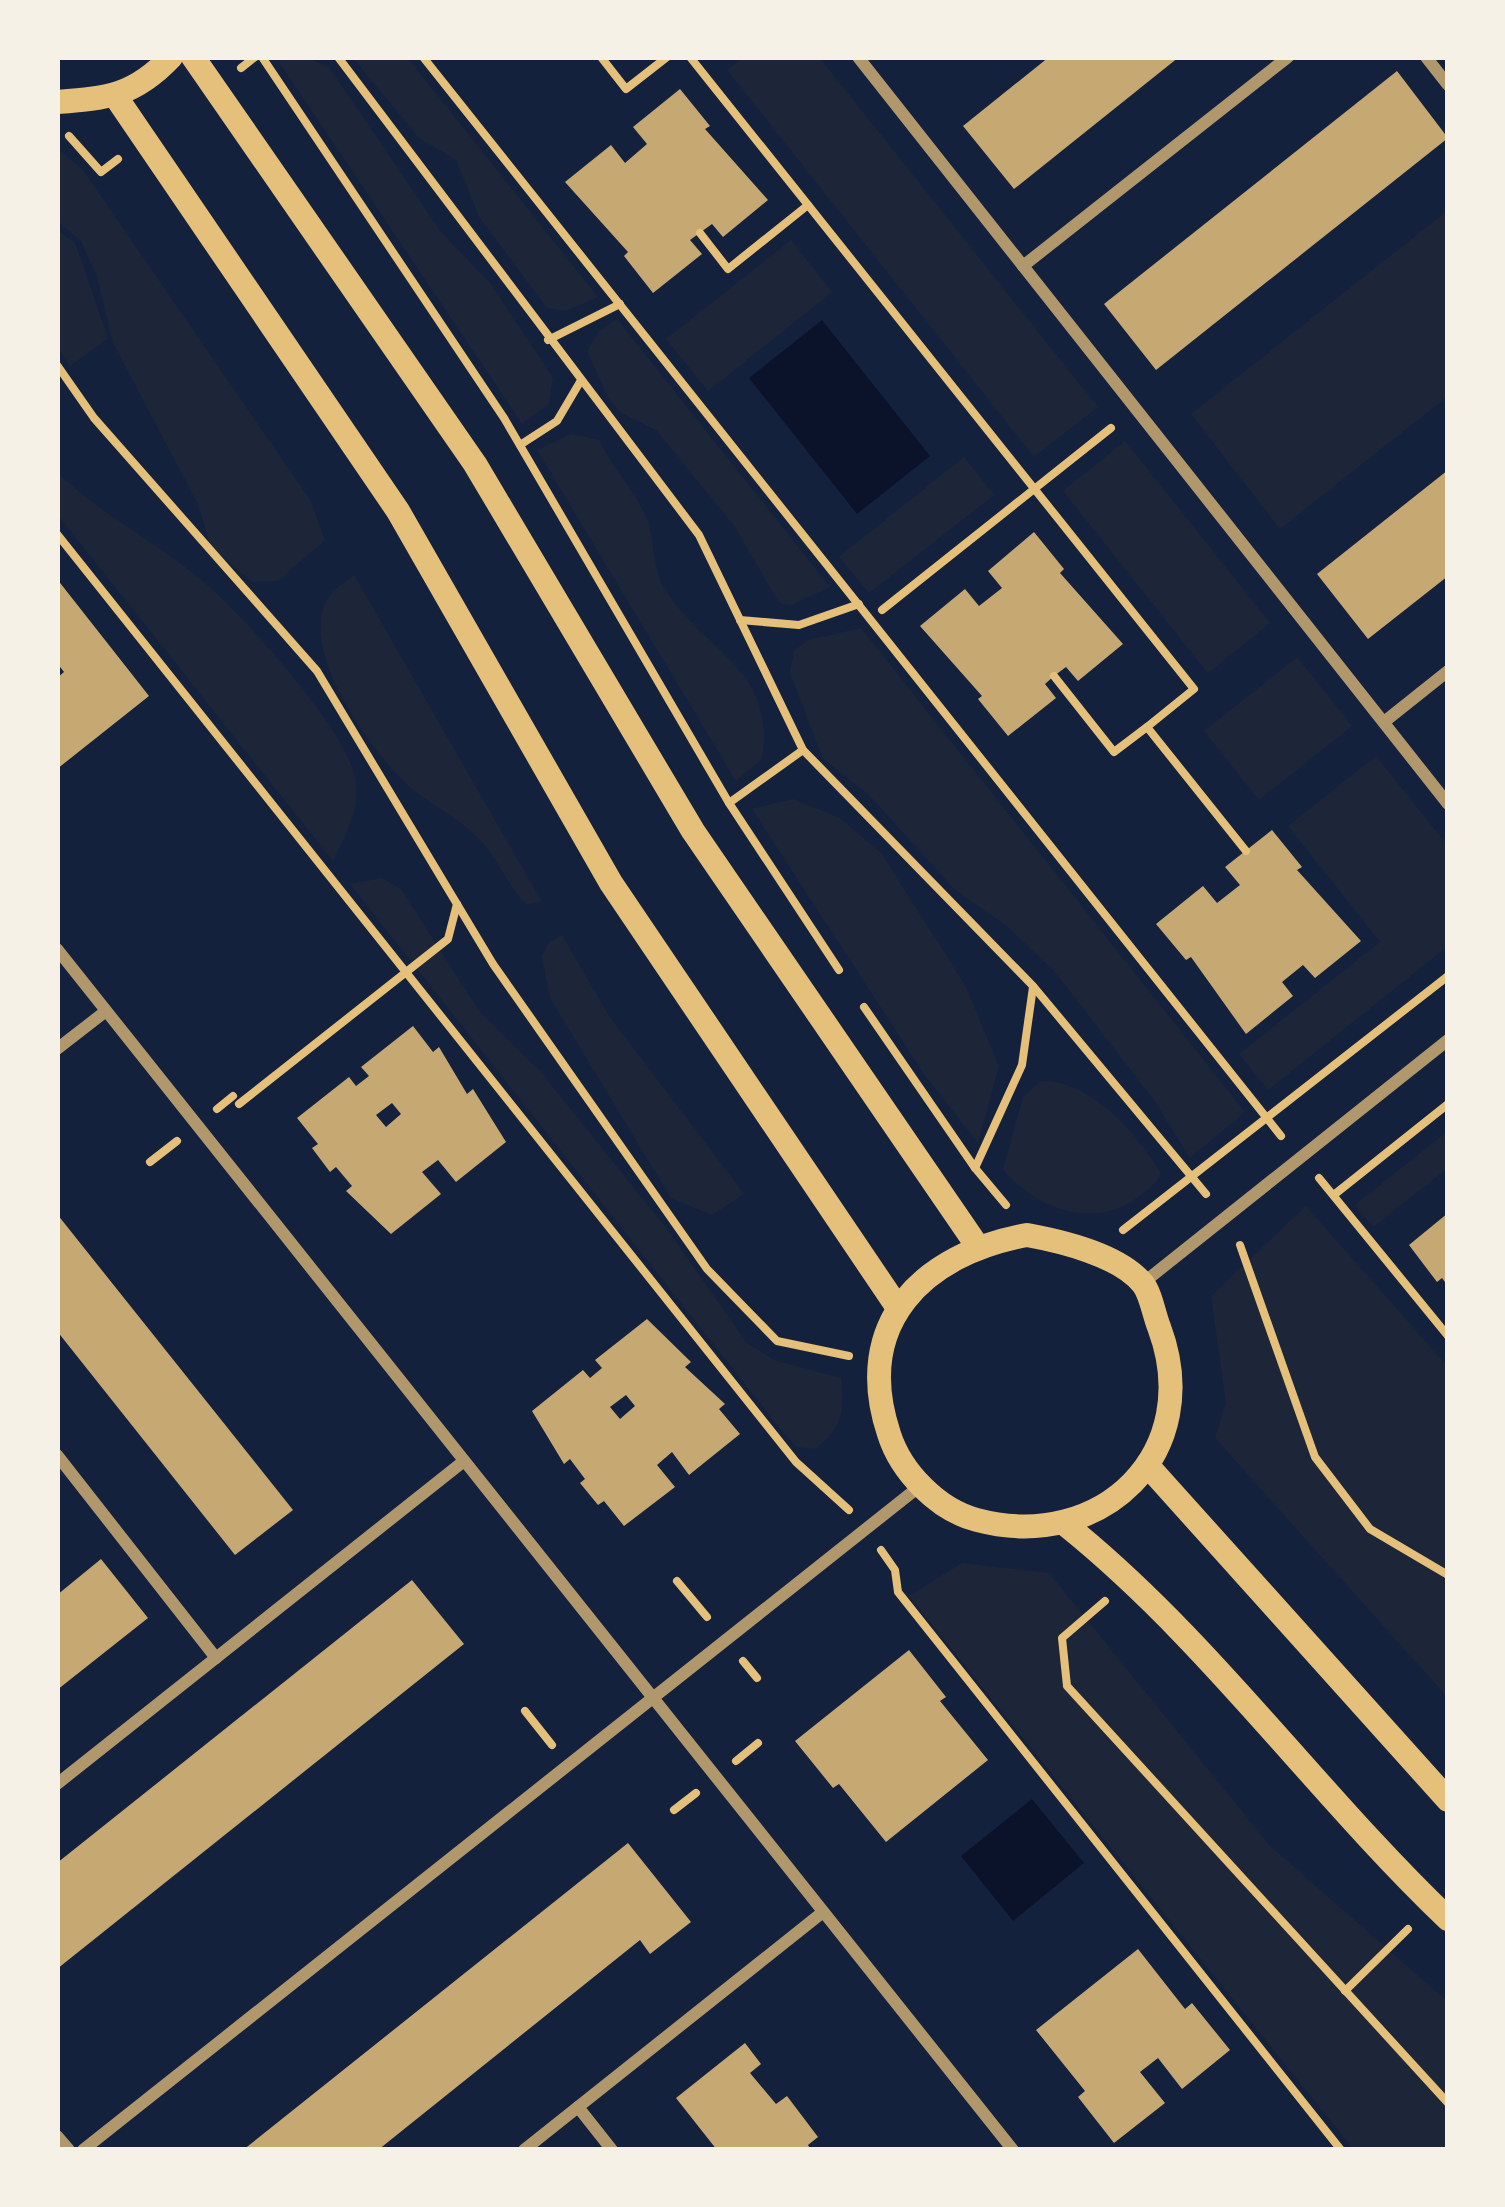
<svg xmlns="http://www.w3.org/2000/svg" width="1505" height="2207" viewBox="0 0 1505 2207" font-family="Inter,sans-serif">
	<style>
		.green { fill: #1d2539 }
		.water { fill: #0b132b }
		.building { fill: #c6a872; fill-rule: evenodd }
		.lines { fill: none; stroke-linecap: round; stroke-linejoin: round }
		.path { stroke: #e5c07b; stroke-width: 8 }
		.minor { stroke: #b1986c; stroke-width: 12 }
		.secondary { stroke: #e5c07b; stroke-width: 24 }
	</style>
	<rect width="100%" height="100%" fill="#14213d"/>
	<g class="green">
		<polygon points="283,57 304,57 329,67 441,232 490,283 553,378 549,404 522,424 279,62"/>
		<polygon points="352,57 407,57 598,297 566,311 547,308 479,217 456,160 419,138"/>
		<polygon points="743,57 819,57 1098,407 1034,457 727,70"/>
		<polygon points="57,148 83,170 310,500 325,540 278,581 252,582 211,547 198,504 113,343 97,277 81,241 57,221"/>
		<polygon points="1448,210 1448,396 1280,529 1191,414"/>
		<polygon points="57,230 75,243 108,338 70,366 57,347"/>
		<polygon points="791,240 832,292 708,391 666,339"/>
		<polygon points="617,319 830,587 791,605 779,603 735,527 692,474 656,430 621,413 608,398 587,351 599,331"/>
		<path d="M 571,434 L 599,440 C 611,466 630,485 643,510 C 656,534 651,569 666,591 C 706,653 776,669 762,759 L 736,781 L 537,450 Z"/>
		<polygon points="1125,441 1270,623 1208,673 1063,491"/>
		<polygon points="964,457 994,495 869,593 839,557"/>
		<path d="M 57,472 C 104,518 165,546 213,590 C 250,624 350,734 356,782 C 360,812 345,835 333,861 L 57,514 Z"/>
		<path d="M 354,575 L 542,902 L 526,904 C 506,884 497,856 477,837 C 458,818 437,808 417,793 C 377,762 289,642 332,593 C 337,586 347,581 354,575 Z"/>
		<polygon points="861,628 1245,1112 1190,1158 1154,1100 1055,972 1009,928 953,888 868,794 823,759 790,673 794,651 808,640"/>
		<polygon points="1297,657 1352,726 1259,800 1204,731"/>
		<polygon points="1376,756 1448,846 1448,946 1268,1090 1239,1054 1380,942 1288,826"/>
		<polygon points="793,799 840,818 881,853 965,985 999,1066 978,1143 924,1074 752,809"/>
		<path d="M 382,878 L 401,889 L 479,1011 L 540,1071 L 667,1229 L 746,1342 L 774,1360 L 841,1378 C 845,1411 842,1428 815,1449 L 797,1447 L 783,1432 L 350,884 Z"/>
		<polygon points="562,935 609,1016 744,1194 712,1215 671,1198 550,998 542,956 548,943"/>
		<path d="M 1041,1081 C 1091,1080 1136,1133 1161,1173 C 1156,1185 1145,1192 1134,1200 C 1089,1229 1036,1207 1003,1170 L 1023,1097 Z"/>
		<polygon points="1448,1131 1448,1168 1373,1227 1355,1205"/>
		<polygon points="1306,1206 1448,1367 1448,1698 1215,1438 1226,1403 1211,1296"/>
		<polygon points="962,1563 1049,1573 1270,1846 1448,2002 1448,2150 1354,2150 909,1596"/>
	</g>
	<g class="water">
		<polygon points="822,320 930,456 857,514 749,378"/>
		<polygon points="1032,1799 1084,1863 1013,1921 961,1856"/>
	</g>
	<g class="building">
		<polygon points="1049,57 1179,57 1014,189 963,126"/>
		<polygon points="1397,71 1448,138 1156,370 1104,304"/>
		<polygon points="680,89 710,126 705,129 768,200 723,237 712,224 690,240 702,254 653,293 624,256 628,252 565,182 611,145 625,163 647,144 633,127"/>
		<polygon points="1448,470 1448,576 1368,639 1317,574"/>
		<polygon points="1034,532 1064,569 1060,573 1123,644 1078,681 1066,667 1054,676 1045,684 1056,698 1008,736 978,699 982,696 920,626 965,589 979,606 1002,588 988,571"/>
		<polygon points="57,579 149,696 57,769 57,678 64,672 57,663"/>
		<polygon points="1272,830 1302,867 1297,870 1361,941 1315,978 1303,965 1282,982 1293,996 1246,1034 1191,957 1186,960 1156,924 1203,886 1217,903 1240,885 1225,867"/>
		<path d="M 413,1026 L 433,1052 L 439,1047 L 467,1094 L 473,1089 L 506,1142 L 456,1182 L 438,1160 L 422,1172 L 441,1194 L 391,1234 L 346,1191 L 352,1186 L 336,1167 L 330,1172 L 312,1148 L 318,1144 L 297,1118 L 349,1077 L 356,1086 L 369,1076 L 361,1067 ZM 392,1103 L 401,1114 L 386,1127 L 376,1115 Z"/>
		<polygon points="1448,1213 1448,1286 1442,1278 1437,1282 1409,1245"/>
		<polygon points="57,1214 293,1510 235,1555 57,1331"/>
		<path d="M 647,1319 L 691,1362 L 685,1367 L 725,1404 L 719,1409 L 740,1434 L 689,1475 L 672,1452 L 657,1465 L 675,1487 L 624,1526 L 604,1501 L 598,1505 L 580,1483 L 585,1479 L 570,1459 L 564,1464 L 532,1411 L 583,1370 L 590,1378 L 602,1368 L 595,1360 ZM 626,1395 L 635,1406 L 620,1419 L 610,1407 Z"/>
		<polygon points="101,1559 148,1618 57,1690 57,1595"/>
		<polygon points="412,1580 464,1644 57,1969 57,1863"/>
		<polygon points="909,1650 946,1697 940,1701 988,1760 886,1842 839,1784 833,1788 795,1741"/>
		<polygon points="628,1843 691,1922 650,1954 640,1940 378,2150 243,2150"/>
		<polygon points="1138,1949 1185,2009 1192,2003 1230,2050 1182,2089 1158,2058 1140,2072 1165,2103 1114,2143 1078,2097 1085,2091 1036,2030"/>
		<polygon points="745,2043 761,2064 750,2073 776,2104 787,2096 818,2137 808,2145 811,2150 717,2150 676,2098"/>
	</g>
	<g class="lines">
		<g class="path">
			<polyline points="262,57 504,418 729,803 839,970"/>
			<polyline points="338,57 699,535 803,750 1033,986 1206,1194"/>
			<polyline points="423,57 1281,1136"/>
			<polyline points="601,57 626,89 667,57"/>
			<polyline points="690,57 1194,689 1147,727 1246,851"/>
			<polyline points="241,68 255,57"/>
			<polyline points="69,136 101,172 118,159"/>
			<polyline points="700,233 728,269 808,205"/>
			<polyline points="548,340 620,304"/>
			<polyline points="57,365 94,418 317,671 493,964 707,1269 777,1341 849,1356"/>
			<polyline points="520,445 557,421 580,382"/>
			<polyline points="57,534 796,1462 849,1510"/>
			<polyline points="882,610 1111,428"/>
			<polyline points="740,620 799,625 859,604"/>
			<polyline points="1054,676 1114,752 1147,727"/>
			<polyline points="729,803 803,750"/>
			<polyline points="864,1007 975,1168 1022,1065 1033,987"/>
			<polyline points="239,1104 448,939 457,904"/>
			<polyline points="217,1109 233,1096"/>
			<polyline points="150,1162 177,1141"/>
			<polyline points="975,1168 1006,1205"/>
			<polyline points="1319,1178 1448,1336"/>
			<polyline points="1335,1194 1448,1104"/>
			<polyline points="1123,1230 1448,976"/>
			<polyline points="1240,1245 1315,1457 1370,1529 1448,1575"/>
			<polyline points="881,1550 895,1570 898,1592 1341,2150"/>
			<polyline points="677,1581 707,1617"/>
			<polyline points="1105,1601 1062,1638 1067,1686 1448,2103"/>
			<polyline points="743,1661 757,1678"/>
			<polyline points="525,1711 552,1745"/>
			<polyline points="736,1761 758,1743"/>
			<polyline points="674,1810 696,1793"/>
			<polyline points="1345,1991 1408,1929"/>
		</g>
		<g class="minor">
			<polyline points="858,57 1448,804"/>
			<polyline points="1426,57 1448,85"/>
			<polyline points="1023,266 1288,57"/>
			<polyline points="1384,722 1448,671"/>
			<polyline points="57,949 1013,2150"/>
			<polyline points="57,1049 106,1011"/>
			<polyline points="1143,1283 1448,1040"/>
			<polyline points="57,1455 216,1658"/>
			<polyline points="57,1784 464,1461"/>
			<polyline points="578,2107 612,2150"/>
			<polyline points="57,2136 69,2150"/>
			<polyline points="83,2150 920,1486"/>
			<polyline points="524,2150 823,1912"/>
		</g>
		<g class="secondary">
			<polyline points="193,57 475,464 693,831 976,1244"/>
			<polyline points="116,97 398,511 611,883 898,1308"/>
			<path d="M 57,102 C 108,98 134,96 171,57"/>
			<path d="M 1027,1235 C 1060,1241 1120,1255 1143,1284 C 1151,1294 1154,1315 1159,1327 C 1206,1452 1102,1553 977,1520 C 938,1510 901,1472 889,1434 C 852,1323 923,1254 1027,1235 Z"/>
			<polyline points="1148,1466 1448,1800"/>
			<path d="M 1066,1525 C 1208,1639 1316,1793 1448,1919"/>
		</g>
	</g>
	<rect width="1505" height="2207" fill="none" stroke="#f6f1e7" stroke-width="120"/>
</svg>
